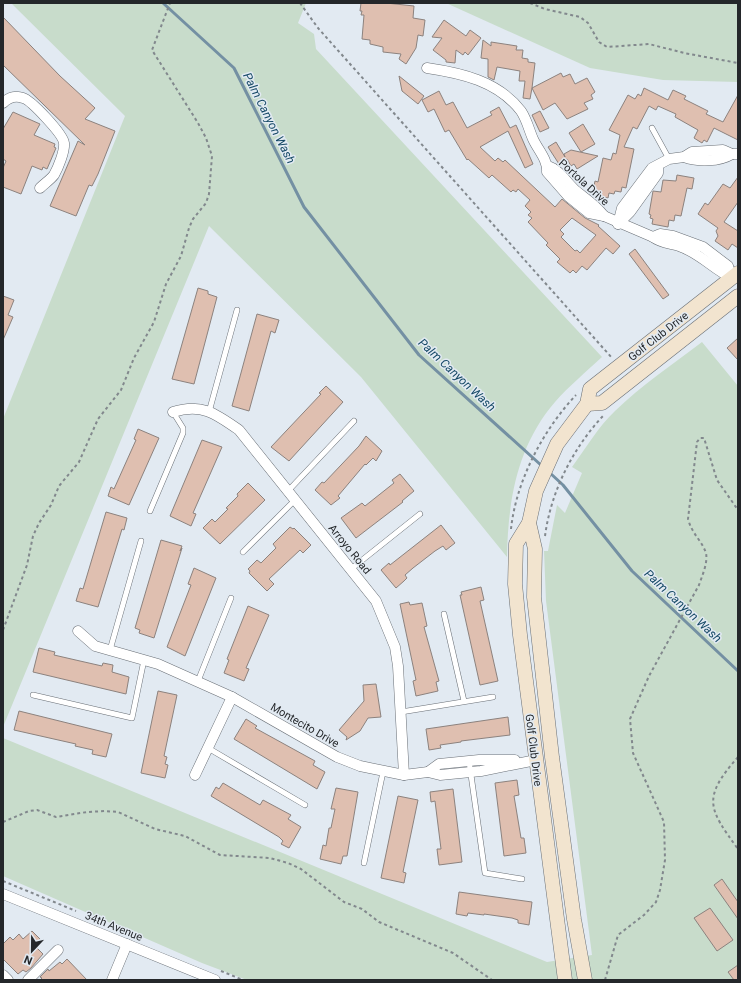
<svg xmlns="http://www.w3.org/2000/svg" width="741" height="983" viewBox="0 0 741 983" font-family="Roboto,sans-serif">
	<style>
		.green { fill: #c8dccb }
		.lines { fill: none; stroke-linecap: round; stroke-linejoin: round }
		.stream { stroke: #7490a3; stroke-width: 3 }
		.building { fill: #dfbfb0; stroke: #8c827e; fill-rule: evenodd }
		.lane-casing { stroke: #696f76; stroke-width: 6 }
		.street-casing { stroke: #696f76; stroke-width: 11 }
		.secondary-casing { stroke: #696f76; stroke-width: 15 }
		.path { stroke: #82888d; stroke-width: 2; stroke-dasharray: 3 3; stroke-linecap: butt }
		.lane { stroke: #fff; stroke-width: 5 }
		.street { stroke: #fff; stroke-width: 10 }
		.secondary { stroke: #f2e4cf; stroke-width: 14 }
		.labels { text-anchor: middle; stroke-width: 3; stroke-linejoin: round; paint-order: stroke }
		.street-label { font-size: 11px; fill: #24272a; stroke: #e2eaf2 }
		.water-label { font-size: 12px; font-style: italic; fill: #164966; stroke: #e2eaf2 }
	</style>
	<rect width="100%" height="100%" fill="#e2eaf2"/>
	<g class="green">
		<path d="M 11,3 L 306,3 L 298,23 L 314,34 L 316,49 L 602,357 C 586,372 569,386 555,402 C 517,446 508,501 507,557 L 361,377 L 209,226 L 3,727 L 3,419 L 125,116 Z"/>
		<polygon points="446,3 738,3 738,82 663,80 590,68"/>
		<path d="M 702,342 L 738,386 L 738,980 L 247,980 L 202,963 L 3,876 L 3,738 L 547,962 L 592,955 L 546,601 L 544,551 L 548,551 L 557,505 L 565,513 L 582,473 L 572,467 C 586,448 598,427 615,411 C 642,385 673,364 702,342 Z"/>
	</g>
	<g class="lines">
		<g class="stream">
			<polyline points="163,3 234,68 304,207 419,355 542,466"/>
			<polyline points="550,473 563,485 632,571 738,671"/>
		</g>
	</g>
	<g class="building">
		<polygon points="361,3 386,3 414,6 413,18 425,20 423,36 418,35 416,48 406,64 399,59 401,54 383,52 383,47 370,44 370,40 362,39 364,15 361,15 362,11 360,11"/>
		<polygon points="3,17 60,76 95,108 85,119 115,131 98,174 92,186 89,185 76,216 50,206 78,141 85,145 3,65"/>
		<polygon points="444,20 466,36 470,30 481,38 468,55 465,52 463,55 456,50 455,63 446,62 446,60 433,50 442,38 432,37"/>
		<polygon points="483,40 491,46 491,42 517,46 516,50 523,50 522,58 528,59 528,62 535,63 532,88 561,73 563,77 570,74 575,84 587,78 595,92 591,95 593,99 584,103 588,109 567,119 555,103 543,110 532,88 530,99 523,98 525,81 519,81 520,71 497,67 494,80 488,77 488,59 481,58"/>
		<polygon points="399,76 424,96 418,104 402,91"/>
		<polygon points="644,88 668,100 673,90 686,96 684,99 708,111 706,114 723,122 738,95 738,140 714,128 707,142 704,140 702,143 694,138 698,130 675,117 676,114 658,106 656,110 649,106 637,129 633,127 624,147 634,149 626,188 622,187 621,192 615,191 614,194 609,193 608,198 592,195 595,181 598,182 603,158 611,160 613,153 616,154 620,135 609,130 628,95 635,99 638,94 641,96"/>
		<path d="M 439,91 L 446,105 L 453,102 L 467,128 L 492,115 L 490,112 L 499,107 L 510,128 L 516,125 L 533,164 L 525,168 L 508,131 L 480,147 L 495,161 L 498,158 L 503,162 L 505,160 L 555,207 L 562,199 L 585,218 L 599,225 L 598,226 L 620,246 L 613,254 L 606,248 L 587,270 L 582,266 L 576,273 L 573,270 L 570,273 L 557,262 L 560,259 L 546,245 L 548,243 L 528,222 L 532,218 L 528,215 L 531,212 L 525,206 L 530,200 L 518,189 L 516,192 L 513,190 L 511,192 L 492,175 L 489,178 L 468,159 L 467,160 L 449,130 L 445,132 L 434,109 L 428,112 L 422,100 ZM 572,218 L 596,235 L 580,253 L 577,250 L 575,251 L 561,237 L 564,234 L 560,230 Z"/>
		<polygon points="540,111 549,128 540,132 532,115"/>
		<polygon points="13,112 40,124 34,135 55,144 54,147 56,148 47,169 43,167 42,170 32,166 21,194 3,187 3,168 6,161 3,159 3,129"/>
		<polygon points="583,124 595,144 581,152 569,133"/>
		<polygon points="556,142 565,157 564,154 571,150 598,156 577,169 574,164 571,166 567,159 559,164 548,147"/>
		<polygon points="677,175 694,178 692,189 687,188 681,216 675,215 674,221 669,220 668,227 652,224 653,219 650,218 651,215 649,214 653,191 661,192 663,180 676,181"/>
		<polygon points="738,177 738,202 724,222 738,231 738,248 732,244 728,250 715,241 718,236 716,231 718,228 698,214 705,203 708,205 723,184 730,188"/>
		<polygon points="635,249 669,295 663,299 629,254"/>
		<polygon points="198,288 208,291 208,294 217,297 194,384 172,379"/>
		<polygon points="3,296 14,300 8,315 13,317 3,340"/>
		<polygon points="257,314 279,320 275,333 271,331 249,411 232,406"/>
		<polygon points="738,338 738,360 727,348"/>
		<polygon points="326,386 343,402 289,461 271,447 321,394 319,393"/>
		<polygon points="138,429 159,438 129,505 108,496 111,487 114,489 136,440 134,439"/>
		<polygon points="366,436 382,451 376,461 373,458 366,465 365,464 338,496 340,498 331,505 315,490 322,482 324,483 359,446"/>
		<polygon points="202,440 222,447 193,513 196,514 191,526 170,516"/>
		<polygon points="400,474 414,491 402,501 403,502 356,538 341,518 362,503 365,506 394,483 392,480"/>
		<polygon points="248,483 265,500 220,544 203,528 212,519 215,522 228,509 226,508 238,496 237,494"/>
		<polygon points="106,512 127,518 124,530 122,529 98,607 76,601 80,588 83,589"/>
		<polygon points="441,525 455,543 446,550 443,546 435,551 413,568 405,575 407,578 404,581 396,588 381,570 389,563 390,565"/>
		<polygon points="290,527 293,529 294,528 311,545 303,553 300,550 269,579 274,584 267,591 249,573 250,571 248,569 257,560 261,563 276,548 273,544"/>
		<polygon points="161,540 182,546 180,551 182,548 154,638 139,633 140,630 135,628"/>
		<polygon points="194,568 216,578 185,656 167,647 191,585 188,584"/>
		<polygon points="481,587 484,600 480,601 498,681 480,685 460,595 462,595 461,592"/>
		<polygon points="409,602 410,605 422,603 427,626 424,627 439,681 436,682 438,691 416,696 413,681 416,680 400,604"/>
		<polygon points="248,606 269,615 246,668 249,669 244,681 224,673 229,660 227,659"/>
		<polygon points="39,648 55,652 54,655 80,661 102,666 103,663 113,665 112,672 129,677 126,694 33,672"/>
		<polygon points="376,684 381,717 368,718 360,731 346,740 347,737 339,730 364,701 363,685"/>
		<polygon points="158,691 177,695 164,756 167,757 165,764 168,765 165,778 141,773"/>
		<polygon points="19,711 112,734 106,757 92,754 93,750 75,746 76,744 14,730"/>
		<polygon points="508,717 510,735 461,741 461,742 440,745 441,748 429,750 426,729"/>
		<polygon points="246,719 257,726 255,728 315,761 313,765 325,772 317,789 234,739"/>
		<polygon points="517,780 519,795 514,796 521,838 524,838 526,853 504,856 495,783"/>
		<polygon points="223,783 260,805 263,800 291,815 288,819 301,827 289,848 281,844 283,841 279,837 211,796 216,787 219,789"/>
		<polygon points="336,788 358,792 347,856 343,856 341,864 320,859 323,845 326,846 329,828 331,828 335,809 331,809"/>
		<polygon points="453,789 462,862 439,865 437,849 441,849 435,801 431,802 430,792"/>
		<polygon points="398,796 418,800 403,872 406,873 404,883 381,878"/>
		<polygon points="722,879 738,902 738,919 714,885"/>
		<polygon points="459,892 532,902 529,925 518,923 518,920 512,918 484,914 484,915 468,913 467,916 456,914"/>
		<polygon points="710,908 733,940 717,951 694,918"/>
		<polygon points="32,931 41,940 35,946 43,954 31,968 26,972 23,970 18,974 3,959 3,944 10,937 13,940 19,934 23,939"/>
		<polygon points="67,959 87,980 40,980 42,978 40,977 48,969 49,971 60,962 62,964"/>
		<polygon points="738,965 738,980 734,980 728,972"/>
	</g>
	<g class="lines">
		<g class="lane-casing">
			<g id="lane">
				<polyline points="652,128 669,159"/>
				<polyline points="209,412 237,310"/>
				<polyline points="288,491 354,421"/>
				<polyline points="150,511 183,433 183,428 173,412"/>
				<polyline points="243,552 295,500"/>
				<polyline points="351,569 420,514"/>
				<polyline points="444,614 464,701"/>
				<polyline points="110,650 141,541"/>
				<polyline points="198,681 231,598"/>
				<polyline points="33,695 132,718 144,660"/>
				<polyline points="401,712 493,697"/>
				<polyline points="208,748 305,805"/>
				<polyline points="469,761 485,873 522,879"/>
				<polyline points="364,863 383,772"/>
			</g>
		</g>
		<g class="street-casing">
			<g id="street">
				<path d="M 427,68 C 461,73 498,81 521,111 C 527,120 529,130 533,139 C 538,150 548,160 547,172 L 568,196 L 589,213 L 604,216 L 653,237 C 661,243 669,243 679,246 C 700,253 713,269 732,278"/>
				<path d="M 3,103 C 8,98 15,95 23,98 C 31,100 63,134 64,143 C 65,151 58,168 54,175 C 50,180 44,184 40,188"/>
				<path d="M 684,157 C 698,162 719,162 732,154"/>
				<path d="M 548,166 C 560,170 566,182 576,191 C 586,199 596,205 604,216"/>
				<polyline points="618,224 622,208 652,168 669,159 684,157 692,152 723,150 732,154 738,154"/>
				<polyline points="618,224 630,212 658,173 658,166"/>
				<polyline points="653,237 660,234 673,236 703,247 728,266 732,278"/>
				<path d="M 173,412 C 201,403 215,413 239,430 L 376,601 L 395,647 L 398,666 L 404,775"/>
				<polyline points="78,631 95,646 158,664 232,697 337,757 360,766 404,775 428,772 440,775 481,771 536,760"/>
				<polyline points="428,772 439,764 479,760 515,760"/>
				<polyline points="195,775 232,697"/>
				<polyline points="3,894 215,980"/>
				<polyline points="3,975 8,980"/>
				<polyline points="28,980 58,950"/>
				<polyline points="112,980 127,944"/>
			</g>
		</g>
		<g class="secondary-casing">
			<g id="secondary">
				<polyline points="587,404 602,403 738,296"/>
				<polyline points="529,523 535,549 534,597 552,757 574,919 585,980"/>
				<polyline points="565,980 520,635 515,584 516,544 529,523 536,491 557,444 587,404 590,389 738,273"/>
			</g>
		</g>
		<g class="path">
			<polyline points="300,3 318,28 612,358"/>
			<polyline points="530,3 545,9 580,17 588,23 599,42 607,47 649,44 684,53 738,63"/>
			<path d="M 511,529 C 516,481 543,430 576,395"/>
			<path d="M 545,536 C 551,491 573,448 603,416"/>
			<polyline points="3,630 27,565 33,536 39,523 51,505 59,486 79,462 98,419 121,390 134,358 154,322 166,284 181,256 189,228 193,219 206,203 209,194 212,156 206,138 198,123 152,50 170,3"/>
			<path d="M 738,757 C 702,798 708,808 738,849"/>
			<polyline points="3,822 29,811 37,810 56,817 87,812 105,811 118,812 155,829 185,836 220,855 270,858 288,863 301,869 344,902 362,909 379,922 453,953 492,980"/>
			<polyline points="3,881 76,911"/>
			<polyline points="221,971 243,980"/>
			<path d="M 605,980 L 618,935 L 644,915 L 656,902 L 660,890 L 665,860 L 664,822 L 633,753 L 630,719 L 649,676 L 699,585 C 702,576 708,563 706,553 C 702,541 692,534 688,519 L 697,442 L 700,438 L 704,438 L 717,480 L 738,510"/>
		</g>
		<use href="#lane" class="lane"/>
		<use href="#street" class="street"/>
		<use href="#secondary" class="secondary"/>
	</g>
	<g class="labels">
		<g class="street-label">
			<text transform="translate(584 182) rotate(42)" y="4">Portola Drive</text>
			<text transform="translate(658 336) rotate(-38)" y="4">Golf Club Drive</text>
			<text transform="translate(350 549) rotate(51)" y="4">Arroyo Road</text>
			<text transform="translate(305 725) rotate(30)" y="4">Montecito Drive</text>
			<text transform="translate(534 750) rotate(83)" y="4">Golf Club Drive</text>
			<text transform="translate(114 926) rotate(22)" y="4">34th Avenue</text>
		</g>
		<g class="water-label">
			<text transform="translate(269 118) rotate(63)" y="4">Palm Canyon Wash</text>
			<text transform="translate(457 375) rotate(43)" y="4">Palm Canyon Wash</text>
			<text transform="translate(683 606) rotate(43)" y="4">Palm Canyon Wash</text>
		</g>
	</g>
	<rect width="741" height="983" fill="none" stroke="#24272a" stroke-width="8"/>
	<g transform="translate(32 951) rotate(202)" stroke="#e2eaf2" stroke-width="3" paint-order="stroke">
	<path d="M0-3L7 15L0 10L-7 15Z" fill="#24272a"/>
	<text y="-6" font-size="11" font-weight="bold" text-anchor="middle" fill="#24272a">N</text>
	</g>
</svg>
